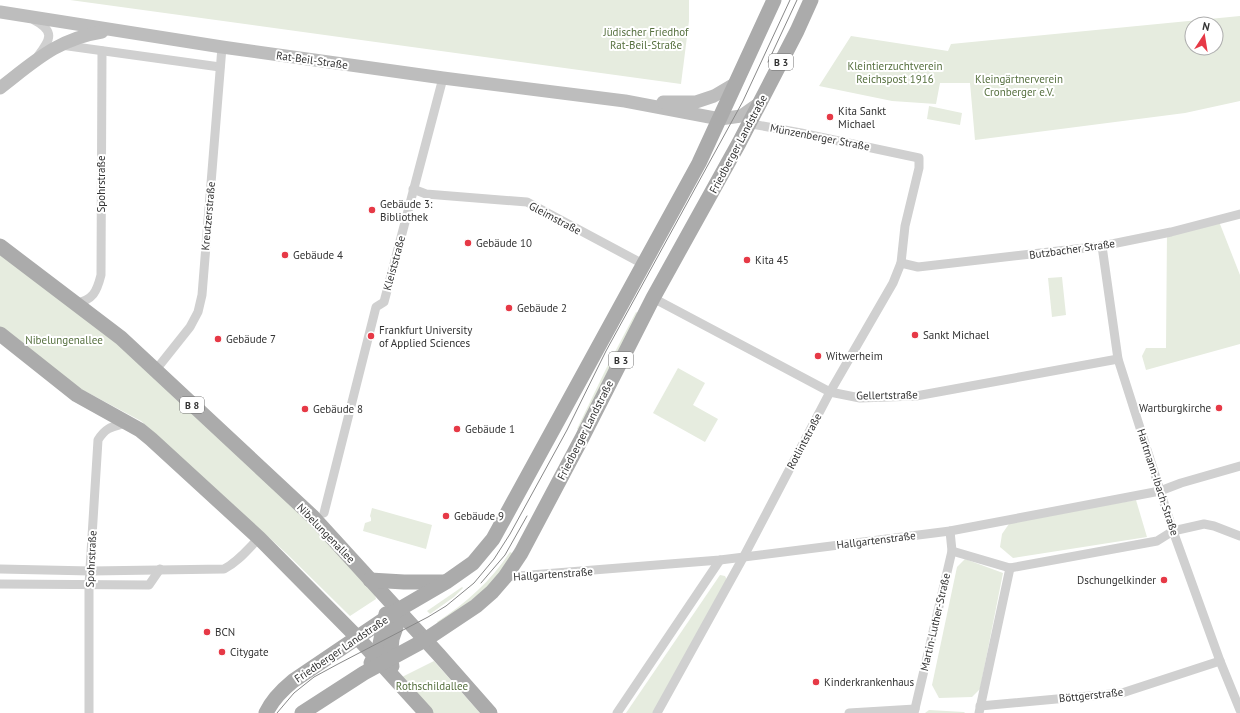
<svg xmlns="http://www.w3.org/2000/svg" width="1240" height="713" viewBox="0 0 1240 713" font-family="'PT Sans',sans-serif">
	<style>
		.green { fill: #e6ecdf; fill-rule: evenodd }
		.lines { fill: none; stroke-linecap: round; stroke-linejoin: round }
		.street { stroke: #d0d0d0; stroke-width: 9 }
		.secondary { stroke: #bdbdbd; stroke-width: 13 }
		.primary { stroke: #ababab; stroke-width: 15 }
		.tram { stroke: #888; stroke-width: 1 }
		.poi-dot { fill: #e63946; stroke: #fff; stroke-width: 1.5 }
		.labels { text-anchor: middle; stroke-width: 4; stroke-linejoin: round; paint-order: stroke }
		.shield { fill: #fff; stroke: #707070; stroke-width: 1 }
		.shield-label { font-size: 10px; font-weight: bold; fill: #333 }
		.park-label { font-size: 11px; fill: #56703f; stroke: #fff }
		.street-label { font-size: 11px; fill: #333; stroke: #fff }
		.poi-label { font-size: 11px; fill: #333; stroke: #fff; text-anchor: start }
	</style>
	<rect width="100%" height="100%" fill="#fff"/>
	<g class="green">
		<polygon points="70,0 689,0 689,21 681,84"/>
		<path d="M 1240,16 L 1240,101 L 1185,113 L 975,140 L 970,83 L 940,83 L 936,104 L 892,101 L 819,86 L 851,36 L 948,51 L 951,44 ZM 1192,24 L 1216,24 L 1216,48 L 1192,48 Z"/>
		<polygon points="929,106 962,113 960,125 927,119"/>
		<polygon points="1218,219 1240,275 1240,344 1146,370 1142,356 1146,348 1166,348 1167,232"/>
		<polygon points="0,252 102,330 300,511 374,591 376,599 350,616 286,553 141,421 81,389 0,328"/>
		<polygon points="1062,277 1066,315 1052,317 1048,278"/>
		<polygon points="636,312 640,314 581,432 577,429 606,369"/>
		<polygon points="678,368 705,383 693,405 718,419 705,442 653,413"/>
		<polygon points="1136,500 1147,537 1013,558 1000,547 1002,534 1011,521"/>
		<polygon points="372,508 432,525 426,549 363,531 365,523 371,521 371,518 370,516"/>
		<path d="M 510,552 L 514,554 L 506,567 L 483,591 L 439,625 L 437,622 C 466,603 491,581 510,552 Z"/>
		<polygon points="965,559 1003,573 980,689 972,697 939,698 932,685 957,567"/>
		<polygon points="720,575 725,576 727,580 653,713 626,713"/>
		<polygon points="462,587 463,588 454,597 430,614 427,611"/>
		<polygon points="434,661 480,713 431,713 400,678"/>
		<polygon points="929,710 964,712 965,713 925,713"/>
	</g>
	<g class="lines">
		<g class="street">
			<path d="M 34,20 C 55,31 51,39 38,56"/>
			<polyline points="61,45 220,67"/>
			<polyline points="413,189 426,194 527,202 643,264"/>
			<polyline points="1102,246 1118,359 1173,531 1220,661 1240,710"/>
			<polyline points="901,263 918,267 1102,246 1171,232 1240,214"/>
			<polyline points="653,298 830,392 860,398 916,396 1118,359"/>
			<path d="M 75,303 C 93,301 97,291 101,275 L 102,51"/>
			<polyline points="155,371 190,327 198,312 202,295 222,47"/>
			<polyline points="324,513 376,307 384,302 443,78"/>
			<polyline points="952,551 1010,568 1157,541 1173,531 1204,524 1214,526 1240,536"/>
			<path d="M 0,569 L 91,571 L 224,569 C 238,562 248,549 259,538"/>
			<polyline points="505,577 720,560 950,531 1160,491 1181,483 1240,466"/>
			<polyline points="0,584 149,585 160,569"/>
			<polyline points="980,706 1122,693 1220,661"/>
			<path d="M 89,713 L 89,585 L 98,440 C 106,427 112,427 126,423"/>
			<polyline points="617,713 720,560"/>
			<polyline points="657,713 744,556 830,392 893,283 901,263 905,226 919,168 919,158 801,133 746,123"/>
			<polyline points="849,713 915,709"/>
			<polyline points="914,713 952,551 950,531"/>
			<polyline points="979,713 1010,568"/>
		</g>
		<g class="secondary">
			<polyline points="0,12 222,47 443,78 625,101 720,119 741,116 761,102"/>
			<path d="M 0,88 C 34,62 57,39 102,32"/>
			<polyline points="663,102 696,102 714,96 736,83"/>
		</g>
		<g class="primary">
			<polyline points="0,246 121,338 313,517 439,655 490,713"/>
			<polyline points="0,334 77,395 140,430 151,439 259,538 358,638 426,713"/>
			<polyline points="370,580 404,582 445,582"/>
			<polyline points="371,663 379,649 386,614"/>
			<polyline points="392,666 390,659 392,639 397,624 398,610"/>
			<path d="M 266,713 C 272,700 282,690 293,681 L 398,610 L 446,582 L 473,563 L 493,539 L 699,163 L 774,0"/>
			<polyline points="302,713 364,673 425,640 476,606 492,592 505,577 521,553 582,438 653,298 739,143 797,31 811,0"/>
		</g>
		<g class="tram">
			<polyline points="768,62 797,0"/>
			<polyline points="481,583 505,555 527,516"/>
			<polyline points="277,713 294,693 314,677 338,664 428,617 446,606 474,583 494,559 510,534 567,430 606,351 743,101 790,0"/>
		</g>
	</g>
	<g class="poi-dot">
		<circle cx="830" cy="117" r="4"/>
		<circle cx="372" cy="210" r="4"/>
		<circle cx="468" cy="243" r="4"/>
		<circle cx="285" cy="255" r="4"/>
		<circle cx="747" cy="260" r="4"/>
		<circle cx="509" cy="308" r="4"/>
		<circle cx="915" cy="335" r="4"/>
		<circle cx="371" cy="336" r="4"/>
		<circle cx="218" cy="339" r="4"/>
		<circle cx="818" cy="356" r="4"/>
		<circle cx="1219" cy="408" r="4"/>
		<circle cx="305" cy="409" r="4"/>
		<circle cx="457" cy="429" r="4"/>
		<circle cx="446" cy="516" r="4"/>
		<circle cx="1164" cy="580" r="4"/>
		<circle cx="207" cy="632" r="4"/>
		<circle cx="222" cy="652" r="4"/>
		<circle cx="816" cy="682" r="4"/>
	</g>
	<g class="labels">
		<g class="shield">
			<rect x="769" y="54" width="24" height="16" rx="3"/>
			<rect x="609" y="352" width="24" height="16" rx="3"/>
			<rect x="180" y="397" width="24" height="16" rx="3"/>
		</g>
		<g class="shield-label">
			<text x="781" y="66">B 3</text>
			<text x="621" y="364">B 3</text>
			<text x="192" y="409">B 8</text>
		</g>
		<g class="park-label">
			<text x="646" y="36">Jüdischer Friedhof<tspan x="646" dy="13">Rat-Beil-Straße</tspan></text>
			<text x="895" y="70">Kleintierzuchtverein<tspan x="895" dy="13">Reichspost 1916</tspan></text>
			<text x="1019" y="83">Kleingärtnerverein<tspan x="1019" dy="13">Cronberger e.V.</tspan></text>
			<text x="64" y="344">Nibelungenallee</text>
			<text x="432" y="690">Rothschildallee</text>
		</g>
		<g class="street-label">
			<text transform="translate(312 60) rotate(8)" y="4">Rat-Beil-Straße</text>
			<text transform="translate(820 137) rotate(11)" y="4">Münzenberger Straße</text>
			<text transform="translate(738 144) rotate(-62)" y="4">Friedberger Landstraße</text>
			<text transform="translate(101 184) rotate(-90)" y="4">Spohrstraße</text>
			<text transform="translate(208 216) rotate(-85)" y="4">Kreutzerstraße</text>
			<text transform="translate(555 218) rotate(28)" y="4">Gleimstraße</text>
			<text transform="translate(1072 249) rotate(-8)" y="4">Butzbacher Straße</text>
			<text transform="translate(394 263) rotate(-75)" y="4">Kleiststraße</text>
			<text transform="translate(887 395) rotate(-1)" y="4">Gellertstraße</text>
			<text transform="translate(585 430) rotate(-63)" y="4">Friedberger Landstraße</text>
			<text transform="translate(804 441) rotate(-62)" y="4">Rotlintstraße</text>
			<text transform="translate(1158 482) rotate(72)" y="4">Hartmann-Ibach-Straße</text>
			<text transform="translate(326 533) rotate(46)" y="4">Nibelungenallee</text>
			<text transform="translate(876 540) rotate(-7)" y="4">Hallgartenstraße</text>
			<text transform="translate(91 559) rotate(-87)" y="4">Spohrstraße</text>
			<text transform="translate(553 574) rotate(-4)" y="4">Hallgartenstraße</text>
			<text transform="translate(935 622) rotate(-77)" y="4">Martin-Luther-Straße</text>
			<text transform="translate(341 649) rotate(-34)" y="4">Friedberger Landstraße</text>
			<text transform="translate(1091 695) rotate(-6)" y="4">Böttgerstraße</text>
		</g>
		<g class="poi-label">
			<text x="838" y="115">Kita Sankt<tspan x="838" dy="13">Michael</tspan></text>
			<text x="380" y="208">Gebäude 3:<tspan x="380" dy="13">Bibliothek</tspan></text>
			<text x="476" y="247">Gebäude 10</text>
			<text x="293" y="259">Gebäude 4</text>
			<text x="755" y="264">Kita 45</text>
			<text x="517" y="312">Gebäude 2</text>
			<text x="379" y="334">Frankfurt University<tspan x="379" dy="13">of Applied Sciences</tspan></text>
			<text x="923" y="339">Sankt Michael</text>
			<text x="226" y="343">Gebäude 7</text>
			<text x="826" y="360">Witwerheim</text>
			<text x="1211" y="412" text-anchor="end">Wartburgkirche</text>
			<text x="313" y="413">Gebäude 8</text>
			<text x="465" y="433">Gebäude 1</text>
			<text x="454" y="520">Gebäude 9</text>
			<text x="1156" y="584" text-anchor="end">Dschungelkinder</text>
			<text x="215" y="636">BCN</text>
			<text x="230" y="656">Citygate</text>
			<text x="824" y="686">Kinderkrankenhaus</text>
		</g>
	</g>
	<g transform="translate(1204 36) rotate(12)"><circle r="19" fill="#ffffff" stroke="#adadad"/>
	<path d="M0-3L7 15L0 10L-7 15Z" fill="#e63946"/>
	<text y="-6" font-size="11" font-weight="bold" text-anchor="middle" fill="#333333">N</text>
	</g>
</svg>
